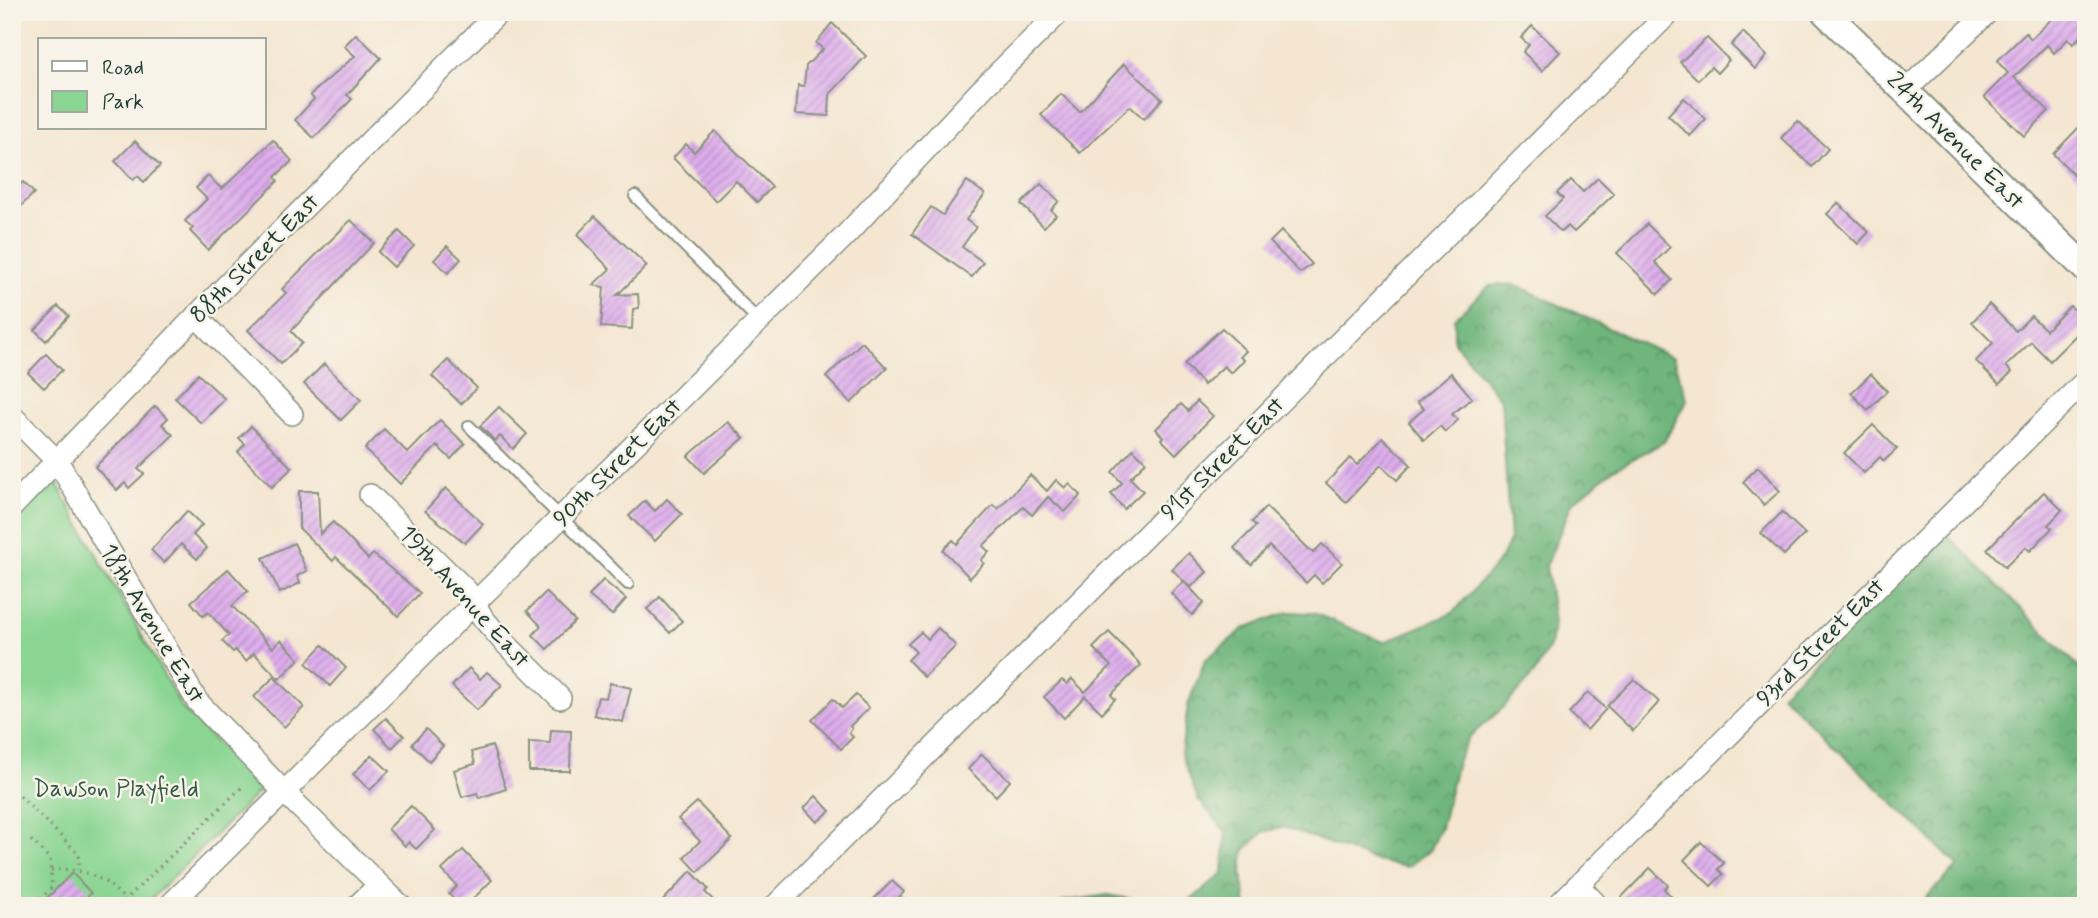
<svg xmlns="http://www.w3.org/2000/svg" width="2098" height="918" viewBox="0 0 2098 918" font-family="Mynerve,sans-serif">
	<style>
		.green { fill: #8ad592; stroke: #548963; stroke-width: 2 }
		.forest { fill: url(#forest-crowns); stroke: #477a58; stroke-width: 2 }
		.building { fill: url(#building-hatch) }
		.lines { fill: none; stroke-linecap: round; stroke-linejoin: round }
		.service-casing { stroke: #8a9282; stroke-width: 14 }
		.minor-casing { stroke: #8a9282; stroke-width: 24 }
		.tertiary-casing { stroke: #8a9282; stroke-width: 30 }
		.path { stroke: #8a9282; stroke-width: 3.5; stroke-dasharray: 2 5; stroke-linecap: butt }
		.service { stroke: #fff; stroke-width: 10 }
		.minor { stroke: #fff; stroke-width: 21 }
		.tertiary { stroke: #fff; stroke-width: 26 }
		.labels { text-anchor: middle; stroke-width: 5; stroke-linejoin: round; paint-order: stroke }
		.street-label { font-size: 24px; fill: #1f3d34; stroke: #f7f3e8 }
		.park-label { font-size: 24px; fill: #345b47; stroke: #f7f3e8 }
	</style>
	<defs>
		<pattern id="forest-crowns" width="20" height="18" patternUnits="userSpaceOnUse" patternTransform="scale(1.75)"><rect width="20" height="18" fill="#6fb67c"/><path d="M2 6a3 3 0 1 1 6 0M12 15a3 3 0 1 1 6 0" fill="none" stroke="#5b9566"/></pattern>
		<pattern id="building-hatch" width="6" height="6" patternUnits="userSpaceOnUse" patternTransform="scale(1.75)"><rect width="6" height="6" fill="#deaded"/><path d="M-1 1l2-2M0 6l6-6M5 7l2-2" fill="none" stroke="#b38ec1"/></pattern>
	</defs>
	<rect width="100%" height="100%" fill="#f7f3e8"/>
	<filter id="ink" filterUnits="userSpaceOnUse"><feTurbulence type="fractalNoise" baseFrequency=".0143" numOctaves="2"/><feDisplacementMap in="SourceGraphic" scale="14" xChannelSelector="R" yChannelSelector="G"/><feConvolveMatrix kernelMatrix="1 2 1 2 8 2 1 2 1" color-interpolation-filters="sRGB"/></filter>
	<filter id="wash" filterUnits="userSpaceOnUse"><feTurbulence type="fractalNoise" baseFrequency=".00686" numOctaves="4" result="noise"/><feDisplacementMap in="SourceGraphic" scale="28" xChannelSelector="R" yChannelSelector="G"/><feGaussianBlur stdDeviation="1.57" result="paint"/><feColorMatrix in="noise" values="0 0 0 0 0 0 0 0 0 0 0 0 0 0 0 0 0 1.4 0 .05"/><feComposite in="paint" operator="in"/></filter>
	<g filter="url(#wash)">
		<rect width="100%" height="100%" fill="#f4e6d0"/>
		<polygon class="green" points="54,478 182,708 262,788 144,906 12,906 12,521"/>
		<g class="forest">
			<polygon points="1514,284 1673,358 1687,400 1664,442 1614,469 1572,503 1546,566 1554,623 1550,645 1535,673 1504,707 1469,737 1457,762 1441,828 1431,849 1408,867 1376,861 1284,827 1263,832 1244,851 1242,873 1246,906 1184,906 1223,873 1226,832 1198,799 1181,754 1188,705 1205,660 1245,628 1289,612 1314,613 1384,642 1453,613 1500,560 1510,539 1501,400 1454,342 1454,319 1489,286"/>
			<polygon points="1946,534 2086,674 2086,906 1918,906 1958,866 1781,694"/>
			<polygon points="1108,895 1169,906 1058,906 1062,902"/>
		</g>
		<g id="blocks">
			<g class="building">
				<polygon points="2059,12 2086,12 2086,31 2073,44 2068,39 2054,53 2047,45 2014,77 2049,111 2024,136 1984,97 2008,73 1997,61 2026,33 2031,39"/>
				<polygon points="832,23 866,56 830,94 829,116 796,114 798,85 804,86 806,66 823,49 816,43"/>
				<polygon points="1532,26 1560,52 1542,71 1523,52 1529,45 1521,38"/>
				<polygon points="1743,32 1767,56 1755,69 1731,45"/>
				<polygon points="356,34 381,58 347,95 352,99 314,138 295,120 314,99 310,95 355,56 344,46"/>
				<polygon points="1707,38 1729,60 1717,73 1711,67 1698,80 1680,62"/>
				<polygon points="1124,64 1162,99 1144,119 1130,106 1080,153 1041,115 1061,94 1080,112"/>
				<polygon points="1684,98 1706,119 1690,136 1668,115"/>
				<polygon points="2086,120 2086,186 2053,154"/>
				<polygon points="1798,121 1828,149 1812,167 1781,138"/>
				<polygon points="715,131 772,187 757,202 736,181 716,201 673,158 686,144 694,152"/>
				<polygon points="273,140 292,161 275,177 278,181 208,250 190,231 193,228 185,221 207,199 196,188 208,176 222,189"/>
				<polygon points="135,141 160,166 144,182 138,176 133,180 115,161"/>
				<polygon points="1598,178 1614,194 1574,232 1568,226 1561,232 1545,216 1563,199 1557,193 1571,180 1583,192"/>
				<polygon points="967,181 985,194 966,220 976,227 962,247 983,262 972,277 912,234 931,207 943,215"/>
				<polygon points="23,182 34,193 12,215 12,192"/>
				<polygon points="1041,184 1059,201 1051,210 1056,215 1044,227 1021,204"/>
				<polygon points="1838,203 1869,232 1858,244 1827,214"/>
				<polygon points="595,216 647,266 617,295 638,294 639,308 633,309 632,329 601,327 604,287 593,285 610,269 577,235"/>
				<polygon points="351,220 374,243 291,331 302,343 281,364 248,330 286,293 282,289"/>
				<polygon points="1647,224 1670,247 1655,262 1672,280 1658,294 1617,253"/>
				<polygon points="399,231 414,246 394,267 378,252"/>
				<polygon points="1281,231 1312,264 1300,273 1270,242"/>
				<polygon points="447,246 461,259 448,273 434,260"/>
				<polygon points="1989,304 2016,331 2031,316 2046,330 2070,306 2086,321 2086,325 2050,361 2031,342 2006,366 2012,372 1999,384 1976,361 1993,343 1972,322"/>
				<polygon points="58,306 69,316 46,341 35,330"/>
				<polygon points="1222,328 1246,351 1240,357 1244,360 1231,373 1224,366 1204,385 1184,364"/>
				<polygon points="862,342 887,368 851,403 826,377"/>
				<polygon points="46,354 62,370 44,388 28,373"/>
				<polygon points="448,360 477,388 461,404 432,376"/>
				<polygon points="324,364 361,400 341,420 304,384"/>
				<polygon points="1451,373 1472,398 1452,414 1458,420 1445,432 1440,426 1424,440 1409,422 1424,409 1417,402"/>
				<polygon points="198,374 225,399 201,423 175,398"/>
				<polygon points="1871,374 1887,391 1868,410 1851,393"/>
				<polygon points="1197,401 1213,416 1176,454 1161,439 1163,437 1156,429 1181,404 1188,411"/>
				<polygon points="155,406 168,418 162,424 173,435 138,469 144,474 129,488 125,483 117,490 95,467"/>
				<polygon points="499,407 527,434 513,449 500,436 495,441 480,426"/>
				<polygon points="440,420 465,444 451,459 437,446 400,484 365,449 384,429 408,453"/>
				<polygon points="728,422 744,438 704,473 688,456"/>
				<polygon points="1873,425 1897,449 1884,461 1880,457 1864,473 1844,453"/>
				<polygon points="251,426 292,468 272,487 238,452 245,444 239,438"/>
				<polygon points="1383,438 1411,465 1397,480 1381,465 1346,502 1326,483 1350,458 1357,465"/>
				<polygon points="1133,449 1146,462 1130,478 1143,491 1124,509 1111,494 1122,483 1112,472"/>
				<polygon points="1758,467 1780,491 1764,505 1743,482"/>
				<polygon points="1030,475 1047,491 1056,480 1065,488 1069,484 1081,495 1065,512 1048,497 1032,515 1023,507 983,546 989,552 981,560 984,563 970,578 943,550 953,540 957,544 993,505 998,509"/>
				<polygon points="446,488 483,524 465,543 425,511"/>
				<polygon points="299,491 318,491 320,534 333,522 368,559 373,554 420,593 398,616 336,557 333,561 299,528"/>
				<polygon points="2044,492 2062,510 2048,525 2052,528 2030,551 2026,547 2005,567 1987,549"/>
				<polygon points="667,499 682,514 655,541 629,516 645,501 655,511"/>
				<polygon points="1266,507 1313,553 1322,544 1342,563 1322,583 1314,575 1306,583 1269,546 1251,565 1234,548 1256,526 1252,522"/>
				<polygon points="187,511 202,525 193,535 207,548 197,559 181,544 164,563 151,550"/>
				<polygon points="1782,512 1805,534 1784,555 1761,533"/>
				<polygon points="294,543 307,571 297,576 300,583 280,593 263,558"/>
				<polygon points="1189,553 1207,572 1190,588 1172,569"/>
				<polygon points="228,569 248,591 232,606 273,648 281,640 299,659 279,679 254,653 246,661 235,650 233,652 222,641 229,635 208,612 203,616 191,602"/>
				<polygon points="603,580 626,599 612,615 589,596"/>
				<polygon points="1184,581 1204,603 1192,615 1171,593"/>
				<polygon points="546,592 575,621 547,649 533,635 541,626 527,611"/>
				<polygon points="660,597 682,621 670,633 647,609"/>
				<polygon points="938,628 956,646 924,677 908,660 916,652 908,644 921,632 928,639"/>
				<polygon points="1109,632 1141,665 1111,695 1115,699 1102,713 1085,696 1064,718 1044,697 1062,680 1067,684 1072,679 1085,692 1111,666 1093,648"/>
				<polygon points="323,645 346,668 330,686 306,663"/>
				<polygon points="469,668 480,679 487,672 502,685 477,710 452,686"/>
				<polygon points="274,677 304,707 284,727 254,697"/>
				<polygon points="1634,679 1659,702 1633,731 1607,706"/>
				<polygon points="610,683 631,688 623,722 594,715 598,697 606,698"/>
				<polygon points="1588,692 1606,709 1587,730 1569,713"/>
				<polygon points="856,695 869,708 850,726 852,729 849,733 853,737 841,749 812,720 833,699 842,708"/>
				<polygon points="386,718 404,736 392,748 374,729"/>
				<polygon points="426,729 443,746 429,761 412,744"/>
				<polygon points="551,730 571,731 570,771 529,771 529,742 550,743"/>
				<polygon points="492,746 506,789 479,798 477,793 462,797 454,770 475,764 472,752"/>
				<polygon points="982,754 1010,781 996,796 968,769"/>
				<polygon points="372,755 389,771 370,790 353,774"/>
				<polygon points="816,796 830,811 817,822 804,808"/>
				<polygon points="697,802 732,839 698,872 684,857 700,841 678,819"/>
				<polygon points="411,806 435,830 416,849 409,842 405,846 388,829"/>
				<polygon points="1701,842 1724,863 1718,869 1723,874 1711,886 1684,860"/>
				<polygon points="463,850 492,880 466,906 460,906 449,894 457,886 442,870"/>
				<polygon points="1650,868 1668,885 1664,889 1681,906 1613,906"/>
				<polygon points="691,871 708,889 705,892 719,906 658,906"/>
				<polygon points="72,873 91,893 78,906 39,906"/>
				<polygon points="892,881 904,892 899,897 908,906 867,906"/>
			</g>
		</g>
	</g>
	<g filter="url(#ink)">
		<use href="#blocks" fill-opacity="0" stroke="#8a9282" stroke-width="2"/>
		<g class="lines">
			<g class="service-casing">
				<g id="service">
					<polyline points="635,196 759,321"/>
					<polyline points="469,426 628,584"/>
				</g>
			</g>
			<g class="minor-casing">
				<g id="minor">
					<polyline points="1906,90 1988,12"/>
					<polyline points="196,316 292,414"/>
					<polyline points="12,416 58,462 197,701 283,791 401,906"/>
					<polyline points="370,495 467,591 483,618 501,639 560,698"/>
					<polyline points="12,507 196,316 499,12"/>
					<polyline points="1578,885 1598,906"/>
					<polyline points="169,906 844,237 982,89 1060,12"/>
					<polyline points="357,906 379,885"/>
					<polyline points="775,906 1670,12"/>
					<polyline points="1557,906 2086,380"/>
				</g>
			</g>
			<g class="tertiary-casing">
				<polyline id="tertiary" points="1825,12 2086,269"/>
			</g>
			<g class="path">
				<polyline points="15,791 76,851 80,859 78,870"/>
				<polyline points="31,840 50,859 52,887 34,906"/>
				<path d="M 51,870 C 81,867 106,877 125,900"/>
				<polyline points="119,906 243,786"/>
			</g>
			<use href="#service" class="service"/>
			<use href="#minor" class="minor"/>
			<use href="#tertiary" class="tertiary"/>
		</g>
	</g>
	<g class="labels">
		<g class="street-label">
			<text transform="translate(1956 140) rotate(45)" y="8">24th Avenue East</text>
			<text transform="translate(254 258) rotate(-45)" y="8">88th Street East</text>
			<text transform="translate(1222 458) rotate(-45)" y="8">91st Street East</text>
			<text transform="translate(617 462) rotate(-45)" y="8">90th Street East</text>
			<text transform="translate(465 596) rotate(48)" y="8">19th Avenue East</text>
			<text transform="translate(153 623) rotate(59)" y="8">18th Avenue East</text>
			<text transform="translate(1820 642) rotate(-45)" y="8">93rd Street East</text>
		</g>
		<g class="park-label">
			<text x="116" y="796">Dawson Playfield</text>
		</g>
	</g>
	<rect width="2098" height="918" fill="none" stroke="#f7f3e8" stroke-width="42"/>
	<rect x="38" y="38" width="228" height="91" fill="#f7f3e8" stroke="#a1aaa0" stroke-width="2"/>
	<rect x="52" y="61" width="35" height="10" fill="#ffffff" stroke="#a1aaa0" stroke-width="2"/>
	<text x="102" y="74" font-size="21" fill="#1f3d34">Road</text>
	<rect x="52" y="91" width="35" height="21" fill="#8ad592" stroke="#a1aaa0" stroke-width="2"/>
	<text x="102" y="108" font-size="21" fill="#1f3d34">Park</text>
</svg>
